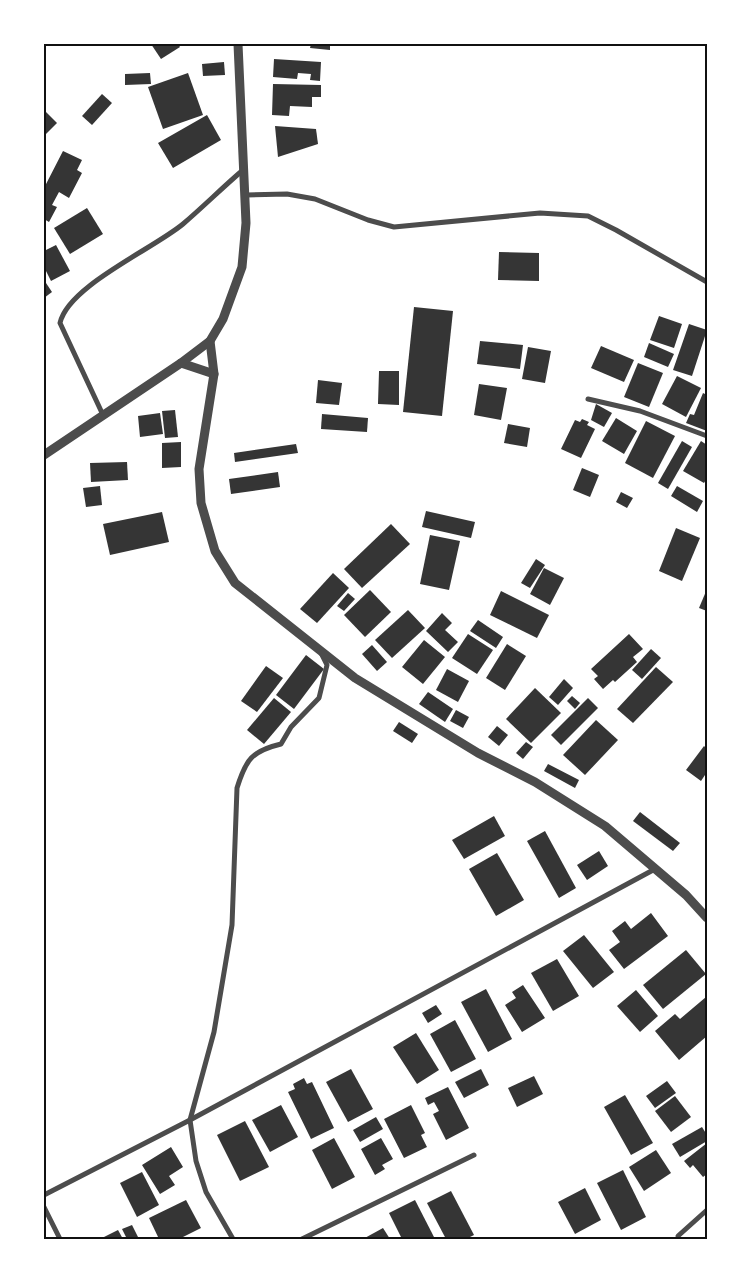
<svg xmlns="http://www.w3.org/2000/svg" width="751" height="1283" viewBox="0 0 751 1283" font-family="'PT Sans',sans-serif">
	<style>
		.building { fill: #353535 }
		.lines { fill: none; stroke-linecap: round; stroke-linejoin: round }
		.minor { stroke: #4c4c4c; stroke-width: 5 }
		.tertiary { stroke: #4c4c4c; stroke-width: 9 }
		.neatline { fill: none; stroke: #111; stroke-width: 2 }
	</style>
	<rect width="100%" height="100%" fill="#fff"/>
	<g class="building">
		<polygon points="151,44 178,44 180,47 161,59"/>
		<polygon points="311,44 330,44 330,50 310,48"/>
		<polygon points="274,59 321,62 320,81 310,80 311,74 298,73 297,79 273,77"/>
		<polygon points="224,62 225,75 203,76 202,64"/>
		<polygon points="150,73 151,84 125,85 125,74"/>
		<polygon points="188,73 203,115 163,129 148,87"/>
		<polygon points="273,84 321,85 321,97 312,97 312,107 290,106 289,116 272,115"/>
		<polygon points="102,94 112,103 92,125 82,116"/>
		<polygon points="44,110 57,123 44,136"/>
		<polygon points="207,115 221,140 173,168 158,143"/>
		<polygon points="275,126 316,129 318,144 278,157"/>
		<polygon points="63,151 82,160 77,170 82,173 69,198 59,192 52,205 57,207 49,222 44,219 44,188"/>
		<polygon points="87,208 103,234 70,254 54,228"/>
		<polygon points="56,245 70,271 51,281 44,267 44,251"/>
		<polygon points="499,252 539,253 539,281 498,280"/>
		<polygon points="44,280 52,292 44,298"/>
		<polygon points="414,307 453,311 442,416 403,412"/>
		<polygon points="659,316 682,324 674,348 650,340"/>
		<polygon points="689,324 707,330 692,376 673,370"/>
		<polygon points="480,341 523,345 520,369 477,364"/>
		<polygon points="649,343 674,354 668,367 644,357"/>
		<polygon points="601,346 634,360 624,382 591,368"/>
		<polygon points="528,347 551,351 545,383 522,379"/>
		<polygon points="638,363 663,373 649,407 624,397"/>
		<polygon points="379,371 399,371 399,405 378,404"/>
		<polygon points="677,376 701,388 686,417 662,404"/>
		<polygon points="318,380 342,383 339,405 316,403"/>
		<polygon points="479,384 507,388 501,420 474,415"/>
		<polygon points="703,393 707,395 707,431 686,423 690,414 694,415"/>
		<polygon points="596,404 612,413 604,427 591,420"/>
		<polygon points="175,410 178,437 165,438 162,411"/>
		<polygon points="160,413 163,434 140,437 138,416"/>
		<polygon points="322,414 368,418 367,432 321,429"/>
		<polygon points="616,418 637,431 624,454 602,441"/>
		<polygon points="582,419 589,422 587,425 595,429 581,458 561,449 575,420 580,422"/>
		<polygon points="646,421 675,436 653,478 625,463"/>
		<polygon points="508,424 530,428 527,447 504,443"/>
		<polygon points="682,441 692,447 668,489 658,483"/>
		<polygon points="701,441 707,445 707,478 704,483 683,471"/>
		<polygon points="181,442 181,467 162,468 162,443"/>
		<polygon points="296,444 298,453 235,462 234,453"/>
		<polygon points="127,462 128,480 91,482 90,463"/>
		<polygon points="582,468 599,475 590,497 573,490"/>
		<polygon points="278,472 280,487 231,494 229,479"/>
		<polygon points="100,486 102,505 86,507 83,488"/>
		<polygon points="677,486 703,501 697,512 671,496"/>
		<polygon points="621,492 633,498 627,508 616,502"/>
		<polygon points="426,511 475,522 471,538 422,527"/>
		<polygon points="162,512 169,542 110,555 103,524"/>
		<polygon points="391,524 410,544 362,588 344,569"/>
		<polygon points="676,528 700,538 682,581 659,571"/>
		<polygon points="430,535 460,541 449,590 420,584"/>
		<polygon points="536,559 545,565 530,588 521,583"/>
		<polygon points="544,568 564,578 550,605 530,594"/>
		<polygon points="333,573 349,588 317,623 300,609"/>
		<polygon points="707,589 707,611 699,608"/>
		<polygon points="370,590 391,612 365,637 344,615"/>
		<polygon points="501,591 549,615 537,638 490,615"/>
		<polygon points="348,593 355,599 344,611 337,606"/>
		<polygon points="408,610 425,628 392,658 375,640"/>
		<polygon points="442,613 452,623 445,630 458,642 448,652 426,631"/>
		<polygon points="478,620 503,637 496,648 470,631"/>
		<polygon points="468,634 493,650 477,674 452,658"/>
		<polygon points="629,634 643,649 633,657 637,662 615,682 613,680 603,689 594,679 598,676 591,669"/>
		<polygon points="424,640 445,657 423,684 402,667"/>
		<polygon points="507,644 526,656 505,690 486,678"/>
		<polygon points="372,645 387,662 377,671 362,654"/>
		<polygon points="651,649 661,658 642,679 632,670"/>
		<polygon points="306,655 324,669 294,709 276,695"/>
		<polygon points="266,666 283,678 257,712 241,701"/>
		<polygon points="656,667 673,682 633,723 617,709"/>
		<polygon points="447,669 469,681 458,702 436,690"/>
		<polygon points="564,679 573,688 558,705 549,697"/>
		<polygon points="535,688 561,713 531,743 506,719"/>
		<polygon points="428,692 453,709 445,722 419,704"/>
		<polygon points="572,696 580,703 575,709 567,701"/>
		<polygon points="274,698 291,712 264,744 247,730"/>
		<polygon points="588,698 598,708 561,745 551,735"/>
		<polygon points="456,710 469,717 463,728 450,721"/>
		<polygon points="596,720 618,740 585,775 563,755"/>
		<polygon points="399,722 418,734 412,743 393,731"/>
		<polygon points="497,726 508,735 499,746 488,737"/>
		<polygon points="526,742 533,747 523,759 516,753"/>
		<polygon points="704,746 707,749 707,777 705,775 701,781 686,770"/>
		<polygon points="548,764 579,780 575,788 544,771"/>
		<polygon points="640,812 680,843 673,851 633,821"/>
		<polygon points="494,816 505,836 464,859 452,840"/>
		<polygon points="545,831 576,888 559,898 527,841"/>
		<polygon points="599,851 608,866 587,880 577,865"/>
		<polygon points="497,853 524,900 496,916 469,869"/>
		<polygon points="651,913 668,936 624,969 609,950 620,942 612,931 625,921 631,929"/>
		<polygon points="584,935 614,972 593,988 563,951"/>
		<polygon points="686,950 706,974 663,1009 643,985"/>
		<polygon points="557,959 579,996 553,1011 531,973"/>
		<polygon points="523,985 545,1018 522,1032 505,1005 516,998 512,992"/>
		<polygon points="486,989 512,1039 488,1052 461,1002"/>
		<polygon points="636,990 658,1016 640,1032 617,1006"/>
		<polygon points="706,997 707,1036 679,1060 655,1031 675,1014 680,1019"/>
		<polygon points="436,1005 442,1014 428,1023 422,1013"/>
		<polygon points="455,1020 476,1059 451,1072 430,1034"/>
		<polygon points="416,1033 439,1070 417,1084 393,1047"/>
		<polygon points="351,1069 373,1109 348,1122 326,1082"/>
		<polygon points="481,1069 489,1085 464,1098 455,1082"/>
		<polygon points="534,1076 543,1094 517,1107 508,1088"/>
		<polygon points="304,1078 307,1084 312,1082 334,1128 311,1139 288,1092 295,1089 293,1084"/>
		<polygon points="667,1081 676,1093 655,1108 646,1096"/>
		<polygon points="448,1087 469,1128 446,1140 433,1114 439,1111 434,1102 428,1105 425,1098"/>
		<polygon points="625,1095 653,1143 631,1155 604,1107"/>
		<polygon points="675,1096 691,1117 671,1132 655,1111"/>
		<polygon points="281,1105 298,1137 270,1152 252,1120"/>
		<polygon points="411,1105 425,1133 421,1135 427,1147 404,1158 384,1119"/>
		<polygon points="376,1117 383,1129 360,1142 353,1130"/>
		<polygon points="245,1121 269,1167 240,1181 217,1135"/>
		<polygon points="702,1127 707,1135 707,1141 680,1157 672,1144"/>
		<polygon points="334,1138 355,1177 332,1189 312,1150"/>
		<polygon points="381,1138 393,1159 382,1165 385,1169 375,1175 361,1149"/>
		<polygon points="707,1143 707,1174 703,1177 693,1165 690,1168 684,1161"/>
		<polygon points="171,1147 183,1167 169,1176 175,1185 160,1194 142,1165"/>
		<polygon points="656,1150 671,1173 644,1191 629,1167"/>
		<polygon points="623,1170 646,1217 621,1230 597,1183"/>
		<polygon points="142,1172 159,1205 137,1217 120,1183"/>
		<polygon points="585,1188 601,1220 575,1234 558,1202"/>
		<polygon points="451,1191 474,1235 466,1239 446,1239 427,1203"/>
		<polygon points="186,1200 201,1228 179,1239 159,1239 149,1218"/>
		<polygon points="415,1200 435,1239 402,1239 389,1213"/>
		<polygon points="132,1225 139,1239 127,1239 122,1229"/>
		<polygon points="383,1228 390,1239 363,1239"/>
		<polygon points="118,1230 123,1239 100,1239"/>
	</g>
	<g class="lines">
		<g class="minor">
			<polyline points="246,195 287,194 315,199 368,220 394,227 540,213 588,216 616,230 707,282"/>
			<polyline points="588,399 640,411 707,436"/>
			<path d="M 103,415 L 60,323 C 68,286 153,249 183,224 C 204,206 223,187 243,170"/>
			<polyline points="44,1195 190,1120 655,869"/>
			<polyline points="44,1207 60,1239"/>
			<polyline points="678,1236 707,1210"/>
			<path d="M 233,1239 L 206,1192 L 196,1161 L 190,1120 L 214,1032 L 232,925 L 237,788 C 246,759 252,751 281,744 L 291,727 L 319,698 L 327,665 L 322,655"/>
			<polyline points="302,1239 474,1155"/>
		</g>
		<g class="tertiary">
			<polyline points="210,341 214,374 199,469 201,503 215,551 235,583 355,678 478,753 535,782 605,826 686,895 707,918"/>
			<polyline points="181,363 214,374"/>
			<polyline points="44,455 181,363 210,341 223,319 242,267 246,223 238,44"/>
		</g>
	</g>
	<rect width="751" height="1283" fill="none" stroke="#ffffff" stroke-width="90"/>
	<rect x="45" y="45" width="661" height="1193" class="neatline"/>
</svg>
